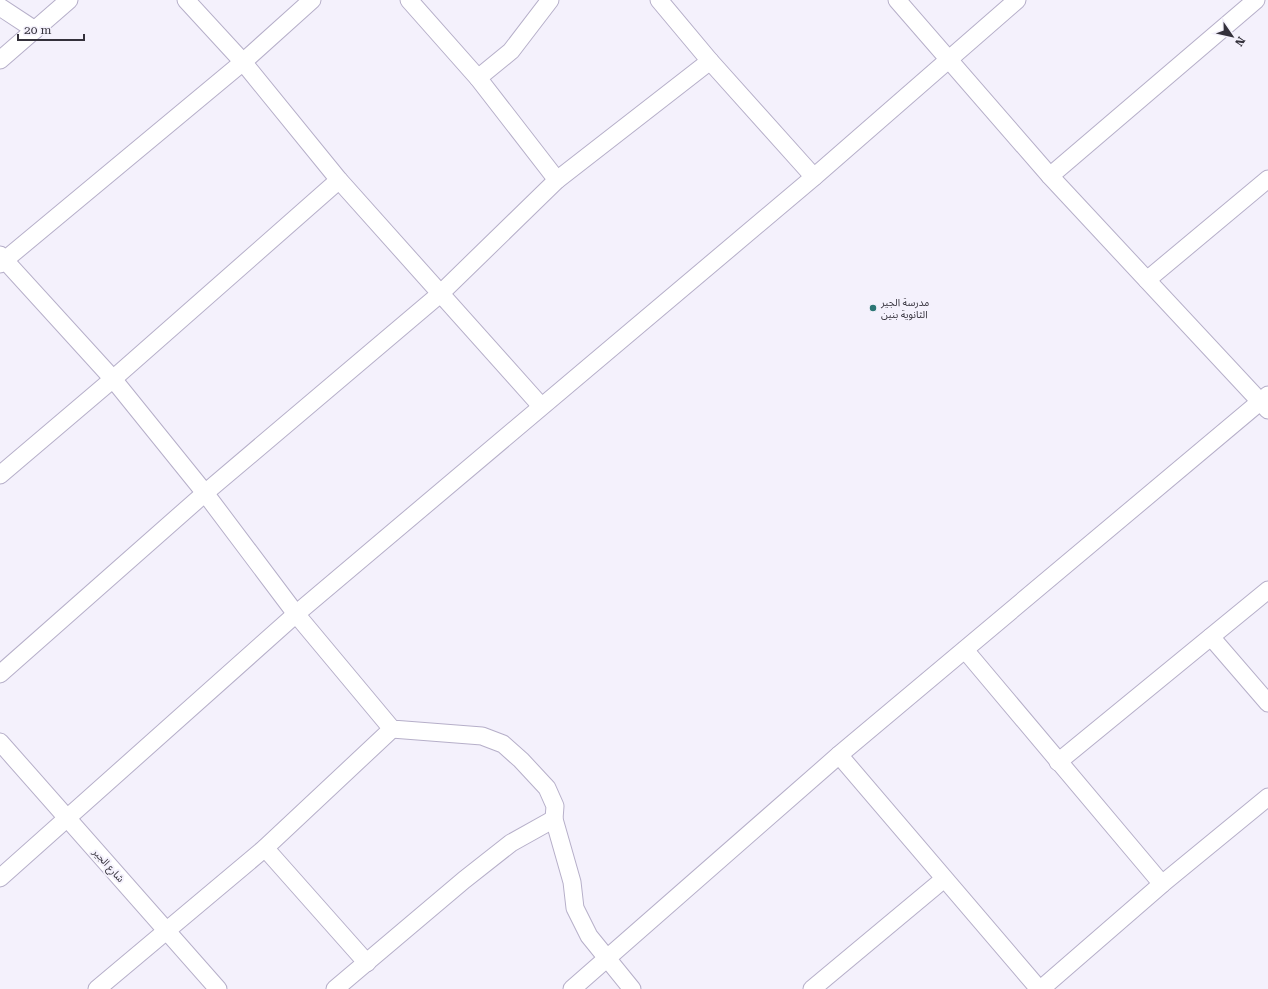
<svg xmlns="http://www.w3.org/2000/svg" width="1268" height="989" viewBox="0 0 1268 989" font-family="'Roboto Serif','Noto Sans Arabic',serif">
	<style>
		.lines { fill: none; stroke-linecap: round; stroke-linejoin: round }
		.minor-casing { stroke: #b6afc9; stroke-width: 19 }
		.minor { stroke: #fff; stroke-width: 17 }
		.poi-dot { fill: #2c7675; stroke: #f4f1fc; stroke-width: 1.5 }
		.labels { text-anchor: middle; stroke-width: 4; stroke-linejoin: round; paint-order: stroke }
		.poi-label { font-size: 10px; fill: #34313b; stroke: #f4f1fc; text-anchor: start }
		.street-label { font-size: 10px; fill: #34313b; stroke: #f4f1fc }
	</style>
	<rect width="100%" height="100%" fill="#f4f1fc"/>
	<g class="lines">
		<g class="minor-casing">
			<g id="minor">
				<polyline points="186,0 243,62 339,180 541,406"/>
				<polyline points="409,0 478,78 557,180"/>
				<polyline points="659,0 710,61 814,177"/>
				<polyline points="897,0 1050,176 1268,410"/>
				<polyline points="0,7 35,30"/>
				<polyline points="0,60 69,0"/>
				<polyline points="478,78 511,51 550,0"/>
				<polyline points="1050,176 1256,0"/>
				<polyline points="0,255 113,379 205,493 296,614 392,729 482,736 503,744 521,760 547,788 555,806 554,819 572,882 575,908 589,936 632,989"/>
				<polyline points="0,264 243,62 312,0"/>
				<polyline points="1147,280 1268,179"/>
				<polyline points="0,475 113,379 339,180"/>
				<polyline points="1211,637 1268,703"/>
				<polyline points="965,650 1162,884"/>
				<polyline points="0,674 205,493 440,294 557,180 710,61"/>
				<polyline points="0,742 218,989"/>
				<polyline points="839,755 1039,989"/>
				<polyline points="1058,762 1268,590"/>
				<polyline points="265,848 367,963"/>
				<polyline points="0,878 296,614 814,177 1017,0"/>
				<polyline points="97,989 265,848 392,729"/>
				<polyline points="335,989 464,880 511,843 554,819"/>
				<polyline points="572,989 839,755 1268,395"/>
				<polyline points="812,989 944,879"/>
				<polyline points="1041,989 1162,884 1268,797"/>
			</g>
		</g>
		<use href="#minor" class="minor"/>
	</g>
	<circle class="poi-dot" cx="873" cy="308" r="4"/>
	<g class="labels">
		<g class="poi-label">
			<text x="881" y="306">مدرسة الجير<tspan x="881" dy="12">الثانوية بنين</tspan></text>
		</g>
		<g class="street-label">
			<text transform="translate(109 865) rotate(48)" y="4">شارع الجير</text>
		</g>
	</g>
	<g transform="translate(1232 36) rotate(124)" stroke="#f4f1fc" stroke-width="3" paint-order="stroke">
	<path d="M0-3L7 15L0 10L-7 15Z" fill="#34313b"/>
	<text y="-6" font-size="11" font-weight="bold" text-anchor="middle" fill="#34313b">N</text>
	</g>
	<path d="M18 34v6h66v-6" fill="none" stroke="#34313b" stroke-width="2"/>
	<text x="24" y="34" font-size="12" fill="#34313b" stroke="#f4f1fc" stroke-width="3" paint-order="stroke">20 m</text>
</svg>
